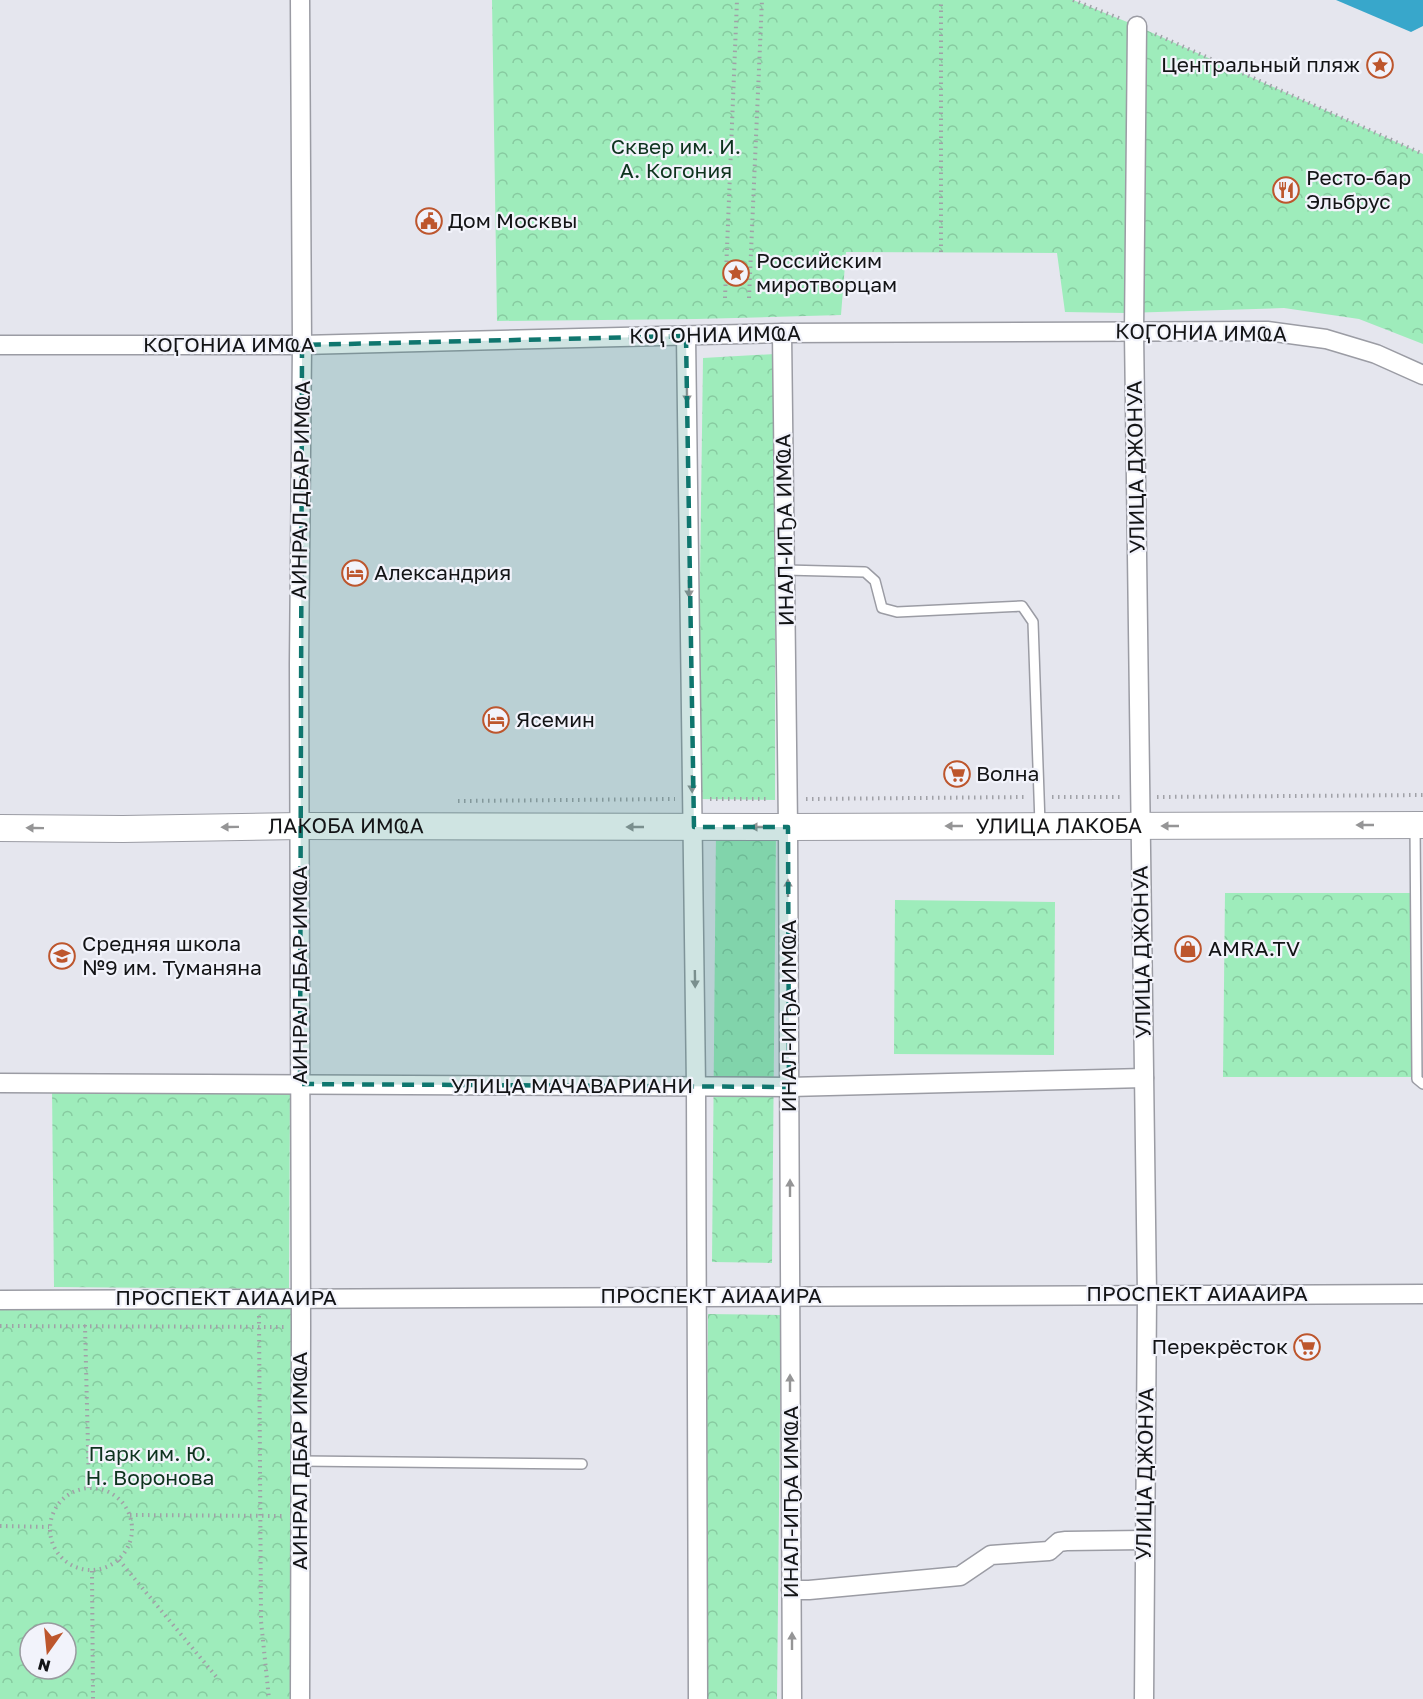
<svg xmlns="http://www.w3.org/2000/svg" width="1423" height="1699" viewBox="0 0 1423 1699" font-family="'Golos Text',sans-serif">
	<style>
		.park { fill: url(#park-crowns); fill-rule: evenodd }
		.water { fill: #38a7cb }
		.lines { fill: none; stroke-linecap: round; stroke-linejoin: round }
		.lane-casing { stroke: #9b9ca4; stroke-width: 12 }
		.street-casing { stroke: #9b9ca4; stroke-width: 21 }
		.secondary-casing { stroke: #9b9ca4; stroke-width: 28 }
		.path { stroke: #a0a1a7; stroke-width: 4; stroke-dasharray: 1.5 4.5; stroke-linecap: butt }
		.lane { stroke: #fff; stroke-width: 9 }
		.street { stroke: #fff; stroke-width: 18 }
		.secondary { stroke: #fff; stroke-width: 26 }
		.oneway { fill: #959596 }
		.marked { fill: #0f766e; fill-opacity: 0.2; stroke: #0f766e; stroke-width: 4.5; stroke-dasharray: 12 8; stroke-linejoin: round }
		.labels { text-anchor: middle; stroke-width: 4.5; stroke-linejoin: round; paint-order: stroke }
		.poi-label { font-size: 21px; fill: #131416; stroke: #f2f3fb; text-anchor: start }
		.park-label { font-size: 21px; fill: #0e331e; stroke: #f2f3fb }
		.street-label { font-size: 21px; fill: #131416; stroke: #f2f3fb }
	</style>
	<defs>
		<pattern id="park-crowns" width="20" height="18" patternUnits="userSpaceOnUse" patternTransform="scale(1.5)"><rect width="20" height="18" fill="#9eecbb"/><path d="M2 6a3 3 0 1 1 6 0M12 15a3 3 0 1 1 6 0" fill="none" stroke="#87caa0"/></pattern>
	</defs>
	<rect width="100%" height="100%" fill="#e5e6ee"/>
	<g class="park">
		<polygon points="492,0 1073,0 1137,26 1423,154 1423,344 1359,319 1284,308 1125,313 1065,312 1057,253 846,252 841,315 697,319 497,321"/>
		<polygon points="775,354 775,800 697,799 703,358"/>
		<polygon points="716,830 776,830 772,1263 712,1262"/>
		<polygon points="1225,893 1415,893 1418,1077 1223,1077"/>
		<polygon points="895,900 1055,902 1054,1055 894,1054"/>
		<polygon points="52,1087 290,1090 289,1289 54,1287"/>
		<path d="M 300,1298 L 300,1699 L 0,1699 L 0,1300 ZM 30,1633 L 66,1633 L 66,1669 L 30,1669 Z"/>
		<polygon points="708,1314 781,1315 777,1699 704,1699"/>
	</g>
	<polygon class="water" points="1336,0 1423,0 1423,26 1411,32"/>
	<g class="lines">
		<g class="lane-casing">
			<g id="lane">
				<polyline points="785,570 865,572 875,581 882,608 897,612 1022,606 1033,622 1040,824"/>
				<polyline points="1415,825 1417,1079 1423,1084"/>
				<polyline points="300,1461 582,1464"/>
			</g>
		</g>
		<g class="street-casing">
			<g id="street">
				<polyline points="300,0 302,345 299,664 301,1327 300,1699"/>
				<polyline points="1137,26 1134,332 1147,1295 1144,1699"/>
				<polyline points="782,333 788,827 792,1699"/>
				<polyline points="686,336 696,1087 698,1699"/>
				<polyline points="0,345 302,345 782,333 1267,331 1326,339 1376,354 1423,375"/>
				<polyline points="0,1083 789,1087 1144,1078"/>
				<polyline points="0,1300 1423,1294"/>
				<polyline points="791,1590 809,1590 960,1576 991,1555 1049,1551 1059,1542 1066,1541 1144,1540"/>
			</g>
		</g>
		<g class="secondary-casing">
			<g id="secondary">
				<path id="s1" d="M 0,828 L 123,829 L 300,826 L 788,827 L 1423,825"/>
			</g>
		</g>
		<g class="path">
			<polyline points="1073,0 1121,19"/>
			<polyline points="1155,34 1423,154"/>
			<polyline points="941,252 941,0"/>
			<polyline points="725,298 737,0"/>
			<polyline points="749,298 762,0"/>
			<polyline points="1052,797 1122,797"/>
			<polyline points="1157,797 1423,795"/>
			<polyline points="710,799 768,799"/>
			<polyline points="806,799 1026,797"/>
			<polyline points="458,801 675,799"/>
			<polyline points="259,1316 261,1621 269,1699"/>
			<polyline points="85,1325 89,1488"/>
			<polyline points="0,1326 284,1327"/>
			<circle cx="91" cy="1529" r="41"/>
			<polyline points="130,1515 283,1516"/>
			<polyline points="0,1526 49,1527"/>
			<polyline points="119,1560 219,1680"/>
			<polyline points="92,1571 93,1699"/>
		</g>
		<use href="#lane" class="lane"/>
		<use href="#street" class="street"/>
		<use href="#secondary" class="secondary"/>
	</g>
	<defs><path id="oneway-solid" d="M-6-.8H1V-3.2L6.5 0L1 3.2V.8H-6Z" transform="scale(1.5)"/></defs>
	<g class="oneway">
		<use href="#oneway-solid" transform="translate(687 394) rotate(89)"/>
		<use href="#oneway-solid" transform="translate(689 589) rotate(89)"/>
		<use href="#oneway-solid" transform="translate(692 784) rotate(89)"/>
		<use href="#oneway-solid" transform="translate(1365 825) rotate(180)"/>
		<use href="#oneway-solid" transform="translate(954 826) rotate(180)"/>
		<use href="#oneway-solid" transform="translate(1170 826) rotate(180)"/>
		<use href="#oneway-solid" transform="translate(230 827) rotate(179)"/>
		<use href="#oneway-solid" transform="translate(635 827) rotate(-180)"/>
		<use href="#oneway-solid" transform="translate(759 827) rotate(-180)"/>
		<use href="#oneway-solid" transform="translate(35 828) rotate(-179)"/>
		<use href="#oneway-solid" transform="translate(788 888) rotate(-90)"/>
		<use href="#oneway-solid" transform="translate(695 979) rotate(89)"/>
		<use href="#oneway-solid" transform="translate(790 1188) rotate(-90)"/>
		<use href="#oneway-solid" transform="translate(790 1383) rotate(-90)"/>
		<use href="#oneway-solid" transform="translate(792 1641) rotate(-90)"/>
	</g>
	<path class="marked" d="M 686,336 L 694,827 L 788,827 L 789,1087 L 300,1084 L 302,345 Z"/>
	<defs>
		<g id="sight-ring" transform="scale(1.35)"><circle r="9.5" fill="#f2f3fb" stroke="#bd562d" stroke-width="1.5"/><path d="M0-6L1.8-2.2L6-1.7L2.9 1.2L3.7 5.4L0 3.3L-3.7 5.4L-2.9 1.2L-6-1.7L-1.8-2.2Z" fill="#bd562d"/></g>
		<g id="restaurant-ring" transform="scale(1.35)"><circle r="9.5" fill="#f2f3fb" stroke="#bd562d" stroke-width="1.5"/><path d="M-5-6h1v4h1v-4h1v4h1v-4h1v5L-1.5 .5V6h-2V.5L-5-1ZM5-6V6H3V1.5H1.5Q1.5-4 5-6Z" fill="#bd562d"/></g>
		<g id="civic-ring" transform="scale(1.35)"><circle r="9.5" fill="#f2f3fb" stroke="#bd562d" stroke-width="1.5"/><path d="M-.6-6.5H3V-4.5H.6V-3L4-1V1h2V6H-6V1h2V-1L-.6-3ZM-1.2 2.5V6h2.4V2.5Z" fill="#bd562d"/></g>
		<g id="hotel-ring" transform="scale(1.35)"><circle r="9.5" fill="#f2f3fb" stroke="#bd562d" stroke-width="1.5"/><path d="M-6-4.5h1.5V1H6V5H4.5V3h-9V5H-6ZM-4 0a1.8 1.8 0 1 1 3.6 0ZM.5 0V-2.5h3Q6-2.5 6 0Z" fill="#bd562d"/></g>
		<g id="supermarket-ring" transform="scale(1.35)"><circle r="9.5" fill="#f2f3fb" stroke="#bd562d" stroke-width="1.5"/><path d="M-6-5.5h2.5l.6 2H6L4.5 2H-2.5L-4.4-4H-6ZM-1.5 3.2a1.3 1.3 0 1 0 .1 0ZM3 3.2a1.3 1.3 0 1 0 .1 0Z" fill="#bd562d"/></g>
		<g id="shop-ring" transform="scale(1.35)"><circle r="9.5" fill="#f2f3fb" stroke="#bd562d" stroke-width="1.5"/><path d="M-5-2.5h2.3a2.7 3.5 0 0 1 5.4 0H5L5.5 6h-11ZM-1.5-2.5h3a1.5 2.3 0 0 0-3 0Z" fill="#bd562d"/></g>
		<g id="school-ring" transform="scale(1.35)"><circle r="9.5" fill="#f2f3fb" stroke="#bd562d" stroke-width="1.5"/><path d="M0-5L7-2L0 1L-7-2ZM-4 1L0 2.5L4 1V4Q0 6-4 4Z" fill="#bd562d"/></g>
	</defs>
	<g fill-rule="evenodd">
		<use href="#sight-ring" x="1380" y="65"/>
		<use href="#restaurant-ring" x="1286" y="190"/>
		<use href="#civic-ring" x="429" y="221"/>
		<use href="#sight-ring" x="736" y="273"/>
		<use href="#hotel-ring" x="355" y="573"/>
		<use href="#hotel-ring" x="496" y="720"/>
		<use href="#supermarket-ring" x="957" y="774"/>
		<use href="#shop-ring" x="1188" y="949"/>
		<use href="#school-ring" x="62" y="956"/>
		<use href="#supermarket-ring" x="1307" y="1347"/>
	</g>
	<g class="labels">
		<g class="poi-label">
			<text x="1360" y="72" text-anchor="end">Центральный пляж</text>
			<text x="1306" y="185">Ресто-бар<tspan x="1306" dy="24">Эльбрус</tspan></text>
			<text x="448" y="228">Дом Москвы</text>
			<text x="756" y="268">Российским<tspan x="756" dy="24">миротворцам</tspan></text>
			<text x="374" y="580">Александрия</text>
			<text x="516" y="727">Ясемин</text>
			<text x="976" y="781">Волна</text>
			<text x="82" y="951">Средняя школа<tspan x="82" dy="24">№9 им. Туманяна</tspan></text>
			<text x="1208" y="956">AMRA.TV</text>
			<text x="1288" y="1354" text-anchor="end">Перекрёсток</text>
		</g>
		<g class="park-label">
			<text x="676" y="154">Сквер им. И.<tspan x="676" dy="24">А. Когония</tspan></text>
			<text x="150" y="1461">Парк им. Ю.<tspan x="150" dy="24">Н. Воронова</tspan></text>
		</g>
		<g class="street-label">
			<text transform="translate(1201 333) rotate(1)" y="7">КОӶОНИА ИМҨА</text>
			<text transform="translate(715 335) rotate(-1)" y="7">КОӶОНИА ИМҨА</text>
			<text x="229" y="352">КОӶОНИА ИМҨА</text>
			<text transform="translate(1136 467) rotate(-91)" y="7">УЛИЦА ДЖОНУА</text>
			<text transform="translate(301 490) rotate(-89)" y="7">АИНРАЛ ДБАР ИМҨА</text>
			<text transform="translate(785 530) rotate(-91)" y="7">ИНАЛ-ИҦА ИМҨА</text>
			<text dy="7" stroke="none"><textPath href="#s1" startOffset="1059">УЛИЦА ЛАКОБА</textPath></text>
			<text dy="7" stroke="none"><textPath href="#s1" startOffset="346">ЛАКОБА ИМҨА</textPath></text>
			<text transform="translate(1142 952) rotate(-91)" y="7">УЛИЦА ДЖОНУА</text>
			<text transform="translate(300 975) rotate(-90)" y="7">АИНРАЛ ДБАР ИМҨА</text>
			<text transform="translate(789 1016) rotate(-90)" y="7">ИНАЛ-ИҦА ИМҨА</text>
			<text x="572" y="1093">УЛИЦА МАЧАВАРИАНИ</text>
			<text x="1197" y="1301">ПРОСПЕКТ АИААИРА</text>
			<text x="711" y="1303">ПРОСПЕКТ АИААИРА</text>
			<text x="226" y="1305">ПРОСПЕКТ АИААИРА</text>
			<text transform="translate(300 1461) rotate(-90)" y="7">АИНРАЛ ДБАР ИМҨА</text>
			<text transform="translate(1145 1474) rotate(-89)" y="7">УЛИЦА ДЖОНУА</text>
			<text transform="translate(791 1502) rotate(-90)" y="7">ИНАЛ-ИҦА ИМҨА</text>
		</g>
	</g>
	<g transform="translate(48 1651) rotate(195)"><circle r="28" fill="#f2f3fb" stroke="#999a9f" stroke-width="1.5"/>
	<path d="M0-4.5L10 22L0 15L-10 22Z" fill="#bd562d"/>
	<text y="-9" font-size="16" font-weight="bold" text-anchor="middle" fill="#131416">N</text>
	</g>
</svg>
